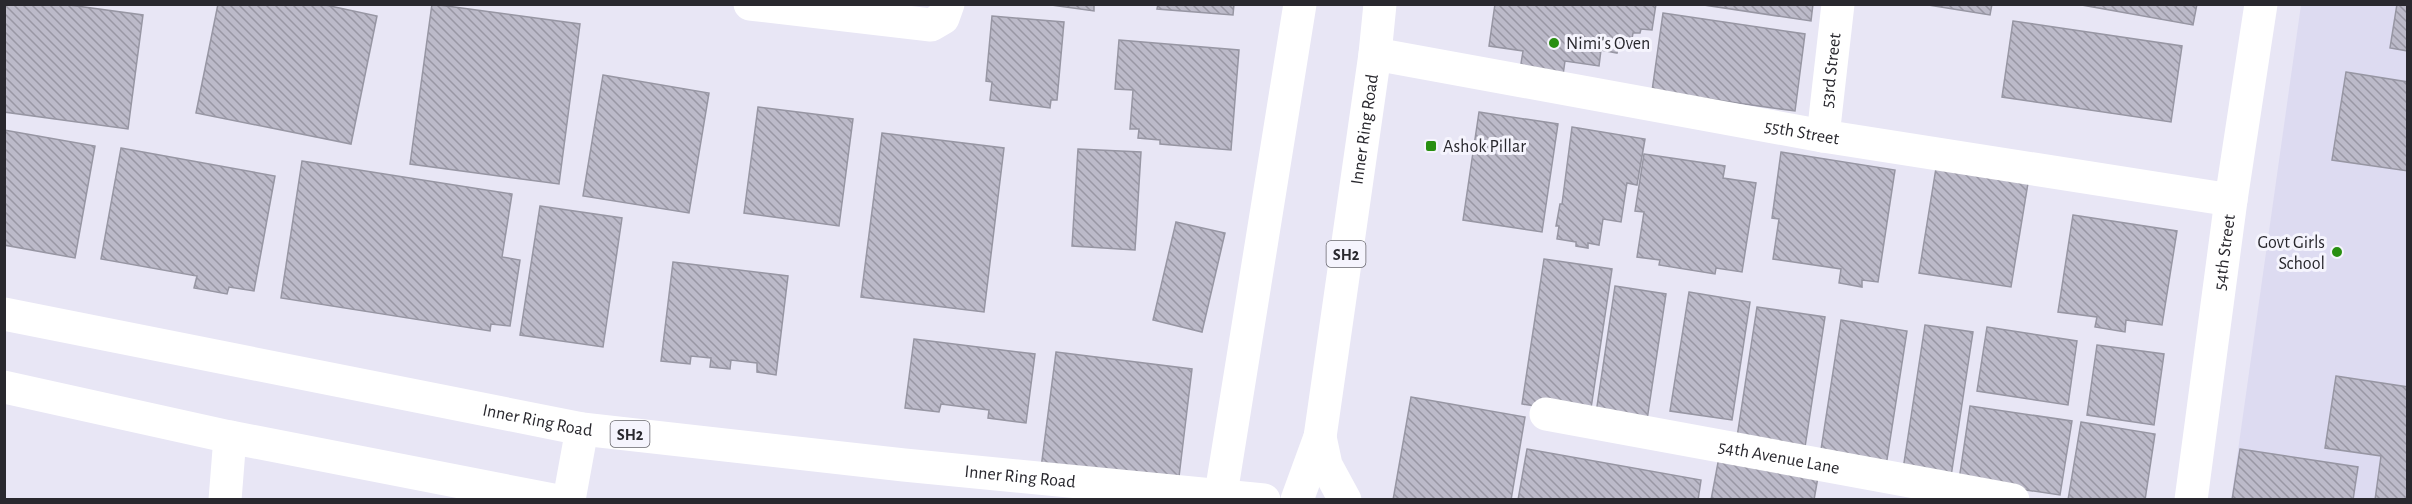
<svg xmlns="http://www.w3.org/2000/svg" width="2412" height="504" viewBox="0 0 2412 504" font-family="'Alegreya Sans',sans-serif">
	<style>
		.built { fill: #dddbf1 }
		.building { fill: url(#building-back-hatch); stroke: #9796a3; stroke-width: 1.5 }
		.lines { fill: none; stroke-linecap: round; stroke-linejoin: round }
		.minor { stroke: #fff; stroke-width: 33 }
		.tertiary { stroke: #fff; stroke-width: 33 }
		.secondary { stroke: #fff; stroke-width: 33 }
		.primary { stroke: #fff; stroke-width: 33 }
		.poi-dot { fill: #288f11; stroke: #f5f4fd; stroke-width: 2 }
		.labels { text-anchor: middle; stroke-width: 6; stroke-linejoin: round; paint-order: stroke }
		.shield { fill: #f5f4fd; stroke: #66656c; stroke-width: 1.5 }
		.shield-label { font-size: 16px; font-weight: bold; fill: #29282e }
		.poi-label { font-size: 18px; fill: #29282e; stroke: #f5f4fd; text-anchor: start }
		.street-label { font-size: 18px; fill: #29282e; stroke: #f5f4fd }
	</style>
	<defs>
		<pattern id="building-back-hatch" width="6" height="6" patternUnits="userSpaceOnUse" patternTransform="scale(1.5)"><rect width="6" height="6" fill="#bcbac9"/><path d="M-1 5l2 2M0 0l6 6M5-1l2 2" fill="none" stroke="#9997a4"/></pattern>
	</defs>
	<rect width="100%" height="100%" fill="#e8e6f5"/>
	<polygon class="built" points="2301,5 2407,5 2407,499 2231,500"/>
	<g class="building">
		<polygon points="4,4 62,4 143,15 128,129 4,112"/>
		<polygon points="218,4 321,4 377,16 351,144 196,113"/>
		<polygon points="432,4 580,24 559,184 410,164"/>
		<polygon points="1044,4 1094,4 1094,11"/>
		<polygon points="1158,4 1234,4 1233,15 1157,9"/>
		<polygon points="1495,4 1656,4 1652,30 1641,29 1640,33 1633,33 1631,44 1619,42 1617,53 1601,50 1599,66 1565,61 1562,82 1519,76 1523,51 1489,46"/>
		<polygon points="1697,4 1813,4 1811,21"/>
		<polygon points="1922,4 1992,4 1990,15"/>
		<polygon points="2076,4 2197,4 2193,25"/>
		<polygon points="2397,4 2408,4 2408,51 2390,48"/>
		<polygon points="1663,13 1805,34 1795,111 1652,91"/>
		<polygon points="992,16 1064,22 1057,100 1051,100 1050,108 990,100 992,82 986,81"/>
		<polygon points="2013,21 2182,46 2171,122 2002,97"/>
		<polygon points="1119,40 1239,50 1231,150 1160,144 1160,140 1138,138 1139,129 1130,129 1133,90 1115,89"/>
		<polygon points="2346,72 2408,82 2408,171 2332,160"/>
		<polygon points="603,75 709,93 689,213 583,196"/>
		<polygon points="758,107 853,119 839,226 744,213"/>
		<polygon points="1479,112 1558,124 1542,232 1463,220"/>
		<polygon points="1572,127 1645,139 1637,185 1627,183 1621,222 1603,219 1599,245 1588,243 1588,248 1576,246 1576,242 1557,239 1559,226 1556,226 1560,204 1562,204"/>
		<polygon points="4,130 95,146 75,258 4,245"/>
		<polygon points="882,133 1004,148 984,312 861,297"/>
		<polygon points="121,148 275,176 254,291 229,287 227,294 194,288 197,276 101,259"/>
		<polygon points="1078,149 1141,152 1135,250 1072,246"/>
		<polygon points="1781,152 1895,170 1878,282 1862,280 1862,287 1839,283 1841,269 1773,259 1779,219 1772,218"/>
		<polygon points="1644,154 1725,166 1723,178 1756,183 1742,272 1716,268 1715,274 1659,265 1660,260 1637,257 1644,212 1635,211"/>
		<polygon points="302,161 512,194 502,257 520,260 510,326 491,324 490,331 281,298"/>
		<polygon points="1936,168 2028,183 2011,287 1919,273"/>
		<polygon points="540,206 622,218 603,347 520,335"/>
		<polygon points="2073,215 2177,231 2162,325 2126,320 2125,332 2095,327 2097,317 2058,312"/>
		<polygon points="1176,222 1225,233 1202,332 1153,320"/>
		<polygon points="1544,259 1612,269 1590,415 1522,404"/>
		<polygon points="673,262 788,276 776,375 757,372 757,363 731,360 730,369 710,367 711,358 691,356 690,364 661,361"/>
		<polygon points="1615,286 1666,294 1647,420 1596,413"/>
		<polygon points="1689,292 1750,302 1732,420 1670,411"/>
		<polygon points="1757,307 1825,317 1805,447 1737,437"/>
		<polygon points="1841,320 1907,331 1886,466 1820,456"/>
		<polygon points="1925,325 1973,332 1950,483 1902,476"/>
		<polygon points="1987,327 2077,341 2068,405 1977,391"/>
		<polygon points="914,339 1035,354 1026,423 988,418 989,410 941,404 939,412 905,408"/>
		<polygon points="2097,345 2164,354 2154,425 2087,415"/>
		<polygon points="1056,352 1192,369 1178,485 1041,468"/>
		<polygon points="2336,376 2408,387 2408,500 2375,500 2381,456 2325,448"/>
		<polygon points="1411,397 1525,417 1511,500 1393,500"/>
		<polygon points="1970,406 2072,421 2060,495 1959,480"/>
		<polygon points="2081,422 2155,434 2145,500 2068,500"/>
		<polygon points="1527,449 1701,480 1698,500 1518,500"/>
		<polygon points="2240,449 2358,467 2353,500 2232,500"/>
		<polygon points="1720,452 1819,471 1814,500 1711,500"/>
	</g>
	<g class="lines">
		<g class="minor">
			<polyline points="750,4 931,25 943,18 948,4"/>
			<path id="s1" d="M 1375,54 L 1823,136 L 2231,200"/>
			<path id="s2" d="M 1823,136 L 1838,4"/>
			<path id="s3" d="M 1546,414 L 2013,500"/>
			<path id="s4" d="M 2191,500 L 2231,200 L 2261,4"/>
		</g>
		<polyline class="tertiary" points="225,500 230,437"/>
		<polyline class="secondary" points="1320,437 1326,465 1345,500"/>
		<g class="primary">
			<path id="s5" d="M 4,314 L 582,429 L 904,465 L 1264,500"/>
			<polyline points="4,387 230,437 553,500"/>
			<polyline points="569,500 582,429"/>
			<polyline points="1220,500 1300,4"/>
			<path id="s6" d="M 1297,500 L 1320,437 L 1375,54 L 1380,4"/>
		</g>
	</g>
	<g class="poi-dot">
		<circle cx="1554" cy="43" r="6"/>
		<rect x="1425" y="140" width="12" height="12" rx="3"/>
		<circle cx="2337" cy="252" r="6"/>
	</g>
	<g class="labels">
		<g class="shield">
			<rect x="1326.5" y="241" width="39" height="26" rx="4.5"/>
			<rect x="610.5" y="421" width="39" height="26" rx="4.5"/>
		</g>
		<g class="shield-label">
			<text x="1346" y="260">SH2</text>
			<text x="630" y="440">SH2</text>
		</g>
		<g class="poi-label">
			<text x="1566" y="49">Nimi's Oven</text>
			<text x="1443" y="152">Ashok Pillar</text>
			<text x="2325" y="248" text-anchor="end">Govt Girls<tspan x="2325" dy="21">School</tspan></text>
		</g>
		<g class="street-label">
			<text dy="6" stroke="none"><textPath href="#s2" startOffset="66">53rd Street</textPath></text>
			<text dy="6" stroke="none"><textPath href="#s6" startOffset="378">Inner Ring Road</textPath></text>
			<text dy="6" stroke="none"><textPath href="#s1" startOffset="434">55th Street</textPath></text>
			<text dy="6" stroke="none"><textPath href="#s4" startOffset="250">54th Street</textPath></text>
			<text dy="6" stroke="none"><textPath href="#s5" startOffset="544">Inner Ring Road</textPath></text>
			<text dy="6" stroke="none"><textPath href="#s3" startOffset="237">54th Avenue Lane</textPath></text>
			<text dy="6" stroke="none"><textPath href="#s5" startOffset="1030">Inner Ring Road</textPath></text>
		</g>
	</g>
	<rect width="2412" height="504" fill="none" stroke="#29282e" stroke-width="12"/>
</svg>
